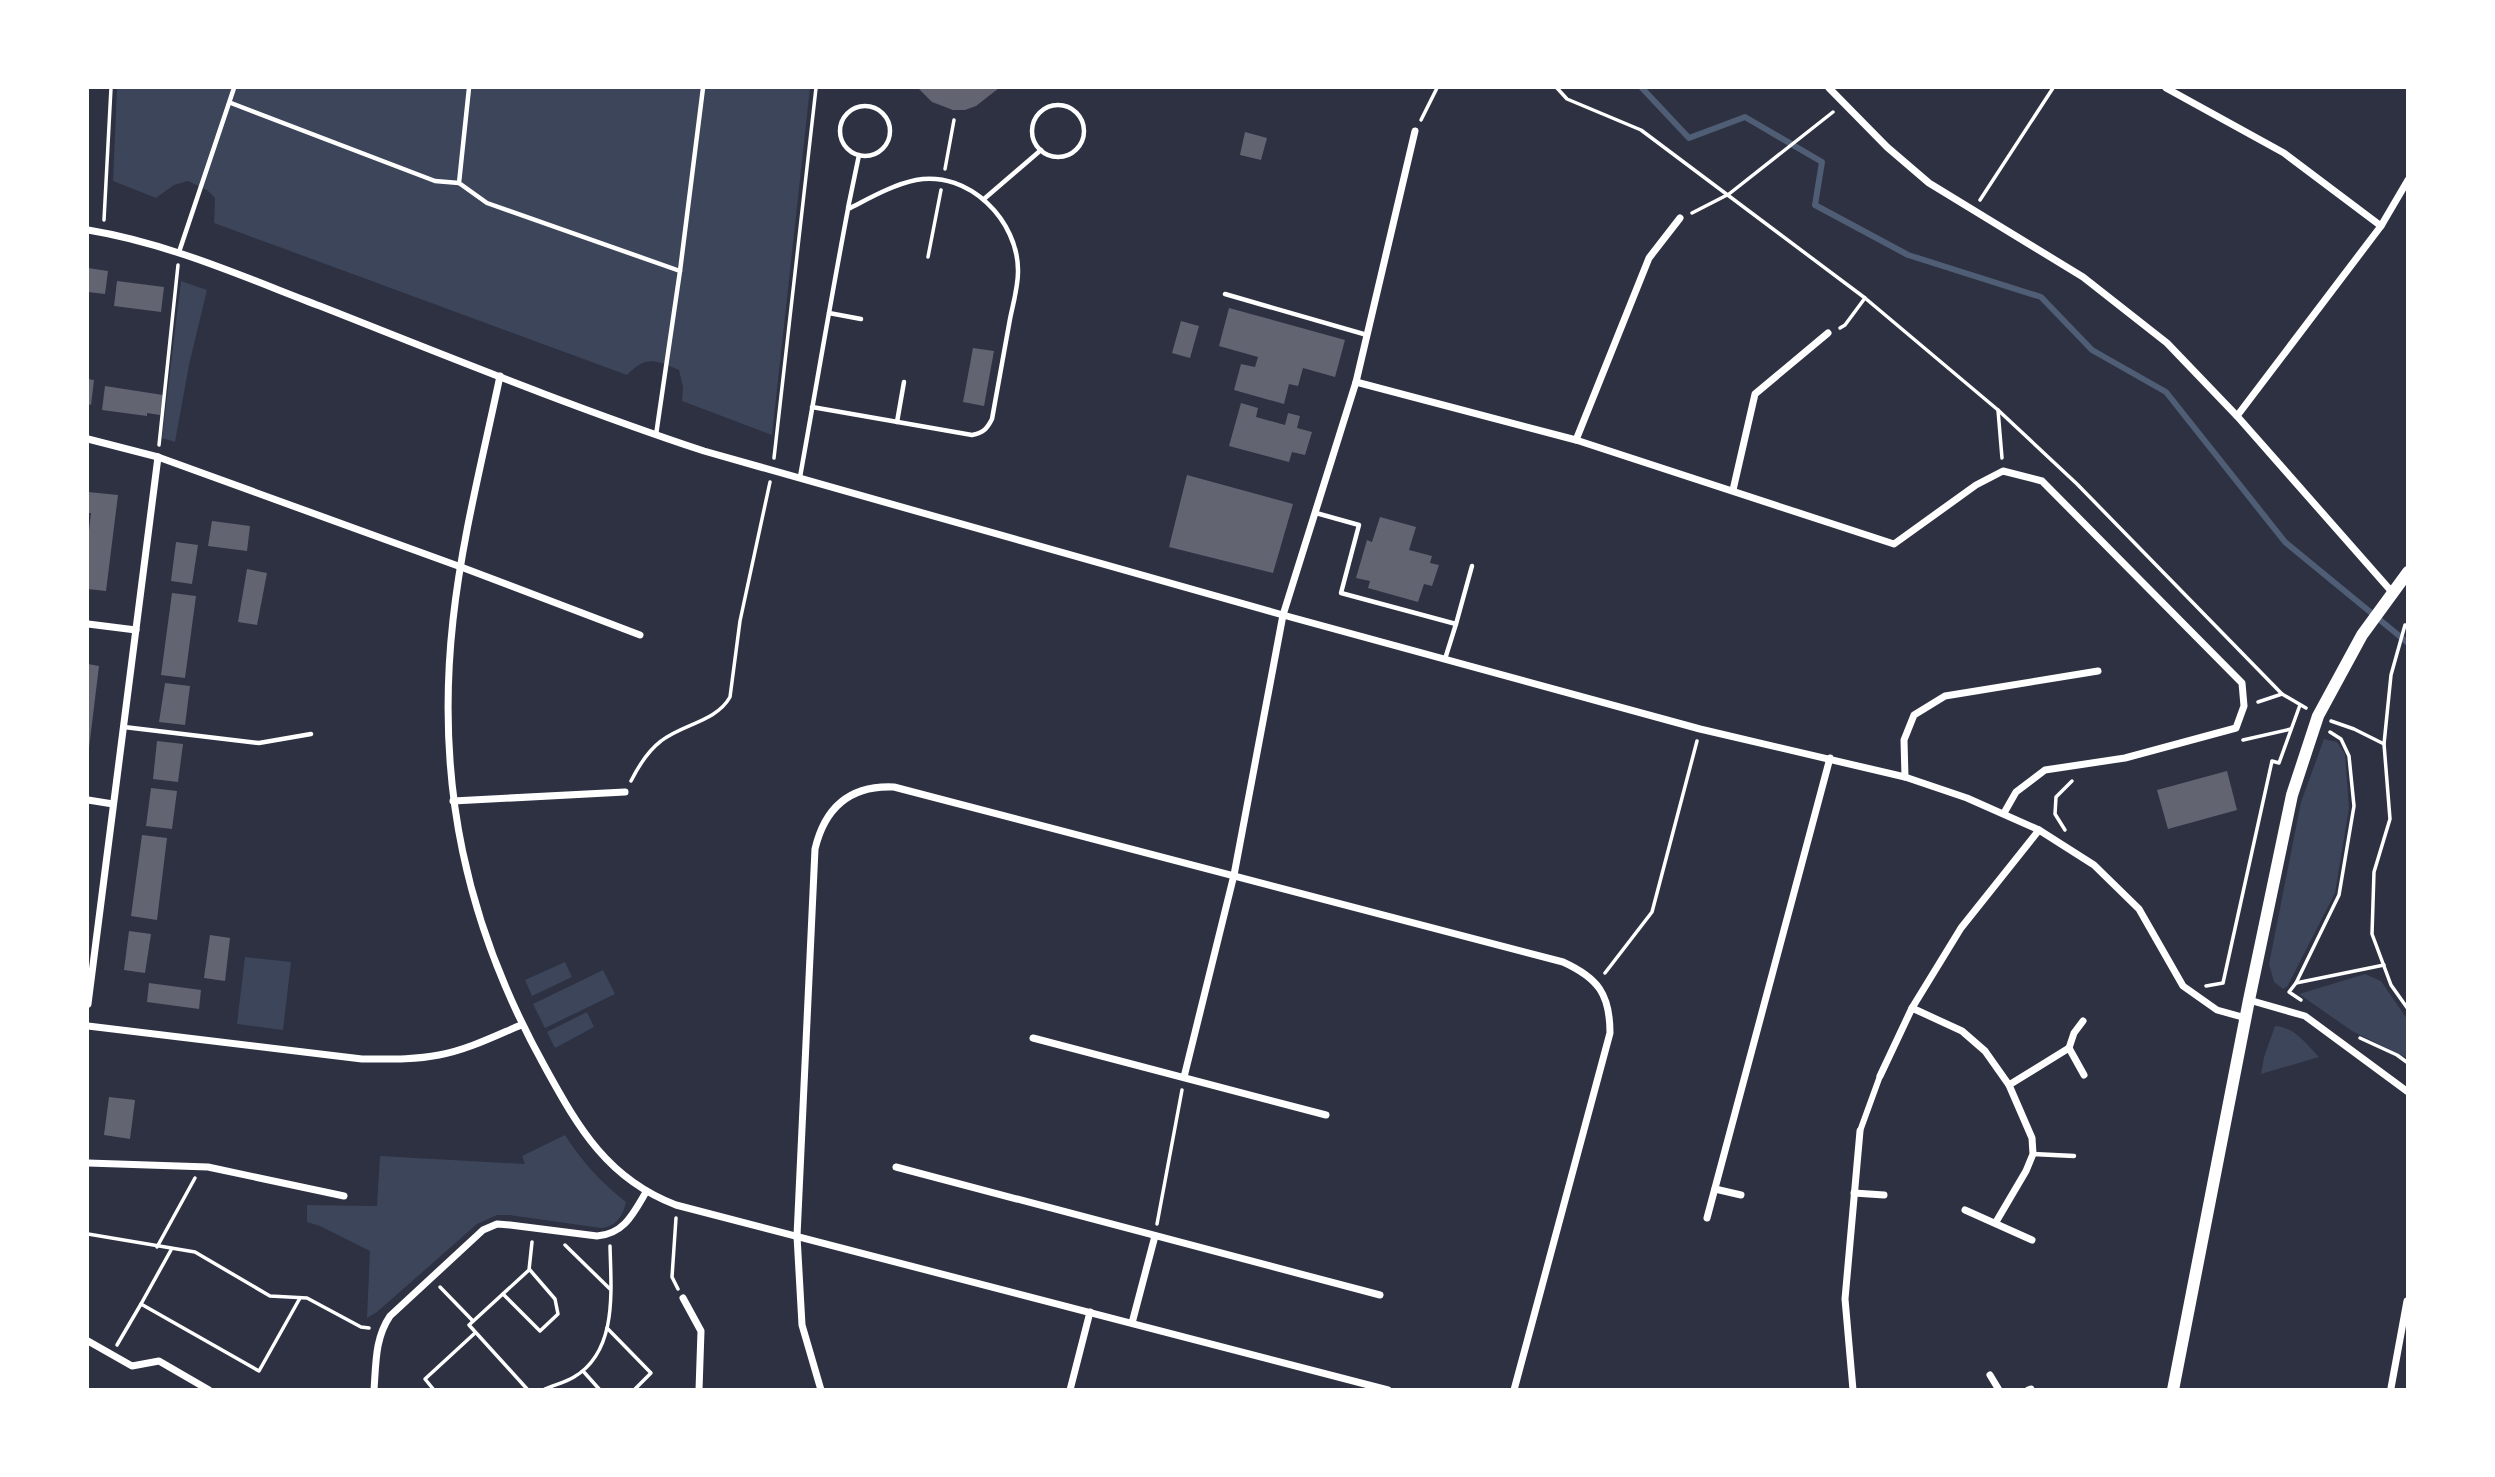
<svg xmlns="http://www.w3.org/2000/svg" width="2495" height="1477" viewBox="0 0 2495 1477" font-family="Jost,sans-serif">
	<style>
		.green { fill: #3c4559 }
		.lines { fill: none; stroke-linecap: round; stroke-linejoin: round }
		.stream { stroke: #4f5d75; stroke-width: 6 }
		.building { fill: #626471 }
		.path { stroke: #fff; stroke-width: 3.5 }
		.service { stroke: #fff; stroke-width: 4.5 }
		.pedestrian { stroke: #fff; stroke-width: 6 }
		.minor { stroke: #fff; stroke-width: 7 }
		.tertiary { stroke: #fff; stroke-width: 12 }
	</style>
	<rect width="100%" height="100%" fill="#2d3142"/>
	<g class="green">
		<path d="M 117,88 L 810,88 L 772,435 L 682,401 L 683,387 L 679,370 C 656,360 646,355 627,375 L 214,223 L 215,198 L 207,190 L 188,181 L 174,185 L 156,198 L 113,181 Z"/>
		<polygon points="181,281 207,290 189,365 175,442 162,438"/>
		<polygon points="2324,739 2337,742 2345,754 2349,808 2335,893 2287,987 2283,989 2274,982 2269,964 2301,802"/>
		<polygon points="245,957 291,962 283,1030 237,1024"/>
		<polygon points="565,962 572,977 532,996 525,980"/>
		<polygon points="603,970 615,994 545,1028 533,1004"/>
		<polygon points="2365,974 2381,981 2407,1019 2407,1058 2352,1031 2299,994"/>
		<polygon points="587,1012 594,1027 555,1048 547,1032"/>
		<path d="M 2275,1026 C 2295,1027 2306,1044 2319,1057 L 2261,1074 L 2264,1057 Z"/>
		<path d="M 565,1135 C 582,1162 601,1182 626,1202 C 623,1216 616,1227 601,1228 L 509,1215 L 497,1215 L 477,1224 L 377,1312 L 367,1318 L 370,1251 L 320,1226 L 307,1222 L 307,1205 L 377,1206 L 380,1156 L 525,1164 L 522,1156 Z"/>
	</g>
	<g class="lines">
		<polyline class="stream" points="1642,88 1689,138 1745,117 1822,162 1815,205 1908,255 2041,297 2092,350 2166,392 2285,542 2408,643"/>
	</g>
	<g class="building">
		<polygon points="918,88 999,88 976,106 965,110 953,110 932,102"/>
		<polygon points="1245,132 1267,138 1261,160 1240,155"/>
		<polygon points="88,268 108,271 105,294 88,292"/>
		<polygon points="117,281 164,287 161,312 114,306"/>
		<polygon points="1229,308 1345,340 1335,377 1303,368 1298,386 1289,384 1284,404 1234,390 1241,364 1255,367 1258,357 1219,346"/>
		<polygon points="1181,321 1199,326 1190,358 1172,353"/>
		<polygon points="973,348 994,351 984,406 963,402"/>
		<polygon points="88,379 94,380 91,405 88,404"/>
		<polygon points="105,386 163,395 160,415 147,413 147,416 102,410"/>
		<polygon points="1241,403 1258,408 1256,417 1285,425 1288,413 1300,416 1297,428 1312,432 1305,455 1292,452 1289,462 1229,446"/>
		<polygon points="1187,475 1293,504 1273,573 1169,547"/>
		<polygon points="88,492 118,495 106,591 88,589 88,539 91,513 88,513"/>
		<polygon points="1380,517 1416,527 1409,550 1432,556 1430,563 1439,565 1432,586 1424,584 1418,602 1368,588 1370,581 1356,578 1367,540 1372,542"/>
		<polygon points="212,521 250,526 247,551 208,546"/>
		<polygon points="176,542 198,545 192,584 171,581"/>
		<polygon points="247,569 267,573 257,625 238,622"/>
		<polygon points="172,593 196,596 185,678 161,675"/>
		<polygon points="88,664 99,666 89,748 88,747"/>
		<polygon points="165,683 190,686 185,725 159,722"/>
		<polygon points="157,741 183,744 178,782 153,779"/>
		<polygon points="2227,771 2237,810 2168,829 2157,790"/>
		<polygon points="151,788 177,791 172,829 146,826"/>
		<polygon points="142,835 167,838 157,920 131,916"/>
		<polygon points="129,931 151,934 145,973 124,970"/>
		<polygon points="210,935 230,938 225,981 204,978"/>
		<polygon points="149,983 201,990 199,1009 147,1002"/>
		<polygon points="109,1097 135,1100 130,1139 104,1135"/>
	</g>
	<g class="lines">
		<g class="path">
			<polyline points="1557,88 1567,99 1641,130 1865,298 1998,410 2077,484 2282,694 2306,708"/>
			<polyline points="1421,120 1437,88"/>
			<polyline points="945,169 954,120"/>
			<polyline points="1980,200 2053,88"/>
			<polyline points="1692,213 1729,194 1833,112"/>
			<polyline points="104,220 111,88"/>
			<polyline points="928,257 941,190"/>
			<polyline points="1840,328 1845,325 1865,298"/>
			<polyline points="1998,410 2002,458"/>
			<polyline points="159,445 178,265"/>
			<polyline points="774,458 816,88"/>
			<polyline points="2405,625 2391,675 2384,744 2390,819 2374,872 2372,934 2391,985 2408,1009"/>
			<polyline points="2258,702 2282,694"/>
			<polyline points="2331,721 2354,729 2384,744"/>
			<polyline points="2243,740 2291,729"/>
			<path d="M 631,781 C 638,767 648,751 661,741 C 682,724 716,722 730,697 L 740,621 L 770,482"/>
			<polyline points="2065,830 2055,814 2056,797 2072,781"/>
			<polyline points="1605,973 1652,912 1697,741"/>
			<polyline points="2296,983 2339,895 2354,806 2349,756 2341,739 2330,732"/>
			<polyline points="2206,986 2223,983 2272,761 2279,763 2300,705"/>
			<polyline points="2301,1000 2289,992 2296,983 2384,965"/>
			<polyline points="2360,1038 2397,1055 2408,1063"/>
			<polyline points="676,1218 672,1277 678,1289"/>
			<polyline points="1157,1224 1182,1090"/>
			<polyline points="88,1234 195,1252 270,1296 307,1298 361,1327 369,1328"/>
			<polyline points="565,1245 610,1289"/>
			<polyline points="157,1247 195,1178"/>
			<polyline points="171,1250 141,1304 259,1371 300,1298"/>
			<polyline points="440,1287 473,1321"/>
			<polyline points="503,1294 540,1331 558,1314 555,1299 530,1270"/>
			<polyline points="607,1328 651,1373 634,1390"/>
			<polyline points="117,1345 141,1304"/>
			<polyline points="583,1371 600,1390"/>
			<polyline points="434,1390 425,1379 475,1333"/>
			<polyline points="528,1390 469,1325 529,1270 532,1242"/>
			<path d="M 543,1390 C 553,1385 564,1383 574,1377 C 618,1351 611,1290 610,1246"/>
		</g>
		<g class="service">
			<polyline points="469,88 459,183 487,203 680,271"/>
			<polyline points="231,103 435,181 459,183"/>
			<circle cx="1058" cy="131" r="26"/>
			<circle cx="865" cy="131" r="25"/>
			<polyline points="984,199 1041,150"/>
			<polyline points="848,208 859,155"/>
			<polyline points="179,252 234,88"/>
			<polyline points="1225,294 1367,335"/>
			<polyline points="829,313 861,319"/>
			<polyline points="897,422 904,382"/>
			<polyline points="656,435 680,271 703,88"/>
			<path d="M 800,477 C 816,388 831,298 848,209 C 870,198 892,185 916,180 C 969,170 1019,221 1018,272 C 1018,287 1013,304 1010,319 C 1004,352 998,386 992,419 C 987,429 983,433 972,435 L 812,407"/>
			<polyline points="1316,513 1359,525 1341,593 1456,624 1445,659"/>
			<polyline points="1456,624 1472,566"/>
			<polyline points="124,727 259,743 311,734"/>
			<polyline points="2033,1154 2074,1156"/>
		</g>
		<polyline class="pedestrian" points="1860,1131 1880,1076"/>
		<g class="minor">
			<polyline points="1829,88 1887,147 1929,183 2083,277 2167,343 2237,416 2392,592"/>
			<polyline points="2166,88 2284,153 2381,226"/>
			<path d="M 88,230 C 168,243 244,277 320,306 C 447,356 574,408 704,451 L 1283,615 L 1700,729 L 1905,777 L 1967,798 L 2039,830 L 2094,865 L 2139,909 L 2183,986 L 2217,1010 L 2246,1018"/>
			<path d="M 500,376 C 483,457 462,538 453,620 C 435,783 466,925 545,1067 C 579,1129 608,1179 676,1205 L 1388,1390"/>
			<polyline points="1356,382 1576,440 1894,544 1976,485 2003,471 2042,481 2242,683 2244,706 2236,728 2125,758 2045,770 2016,792 2004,813"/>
			<polyline points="2237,416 2381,226 2408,180"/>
			<polyline points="88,439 158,457 461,567 640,635"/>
			<polyline points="1576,440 1649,258 1680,218"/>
			<polyline points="1733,490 1755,394 1828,333"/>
			<polyline points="88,624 136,630"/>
			<polyline points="1905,777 1904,740 1914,715 1945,696 2098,671"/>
			<polyline points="88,800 113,804"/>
			<polyline points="453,801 625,792"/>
			<polyline points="2249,1000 2305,1016 2408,1092"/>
			<polyline points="88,1004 158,457"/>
			<polyline points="1912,1008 1962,1031 1985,1051 2009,1085 2032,1138 2033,1154 2026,1171 1996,1222"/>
			<polyline points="2083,1021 2074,1033 2069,1048 2084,1075"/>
			<path d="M 88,1026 L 362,1059 C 387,1059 413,1060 439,1055 C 467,1050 495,1036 521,1025"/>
			<polyline points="1033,1038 1326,1115"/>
			<polyline points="1880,1076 1912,1008 1961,928 2039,830"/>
			<polyline points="1184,1077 1234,875 1283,615 1356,382 1415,131"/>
			<polyline points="2009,1085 2069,1048"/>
			<polyline points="88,1163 208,1167 344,1196"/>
			<polyline points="896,1167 1380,1295"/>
			<polyline points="1715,1189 1741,1195"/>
			<polyline points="1854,1193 1884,1195"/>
			<polyline points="1965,1210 2032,1240"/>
			<polyline points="1707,1218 1830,758"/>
			<polyline points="683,1298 701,1331 699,1390"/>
			<polyline points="1132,1323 1155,1236"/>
			<polyline points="88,1341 132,1366 159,1361 209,1390"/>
			<polyline points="1990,1375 1999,1390"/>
			<polyline points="2391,1388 2407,1301"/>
			<path d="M 374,1390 C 376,1363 375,1338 390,1316 L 483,1230 L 497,1224 L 510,1225 L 597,1236 C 624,1234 633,1214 646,1192"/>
			<path d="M 821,1390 L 802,1325 L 797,1236 L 815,849 C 825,807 850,785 894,787 L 1563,962 C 1598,978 1610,994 1610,1033 L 1514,1390"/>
			<polyline points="1070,1390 1090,1312"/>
			<polyline points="1853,1390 1845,1299 1860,1131"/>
			<polyline points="2028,1390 2031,1389"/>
		</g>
		<polyline class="tertiary" points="2173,1390 2249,1000 2292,795 2318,716 2362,635 2408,572"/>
	</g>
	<rect width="2495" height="1477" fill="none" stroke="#ffffff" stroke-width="178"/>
</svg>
